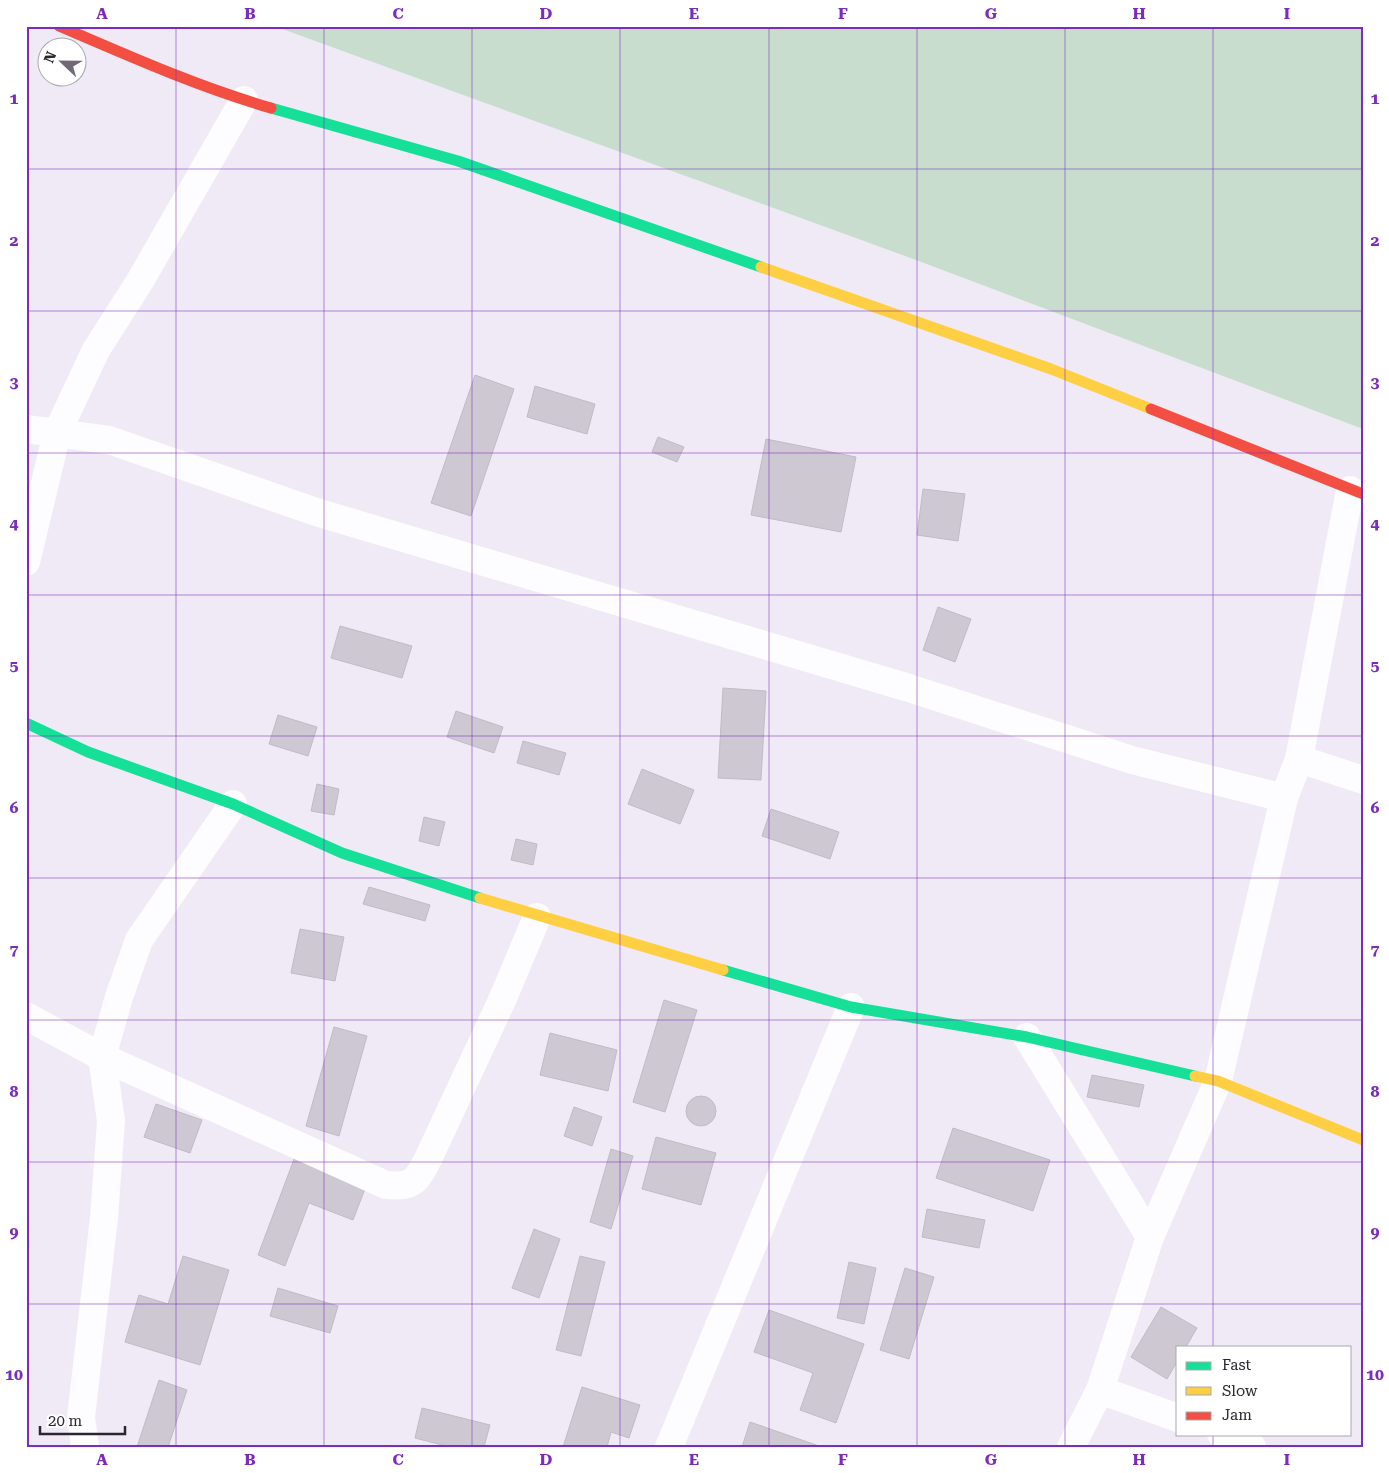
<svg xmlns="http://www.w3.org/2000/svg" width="1389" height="1473" viewBox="0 0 1389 1473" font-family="'Roboto Serif',serif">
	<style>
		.green { fill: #c8ddcd }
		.building { fill: #cdc8d2; stroke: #c0bbc4 }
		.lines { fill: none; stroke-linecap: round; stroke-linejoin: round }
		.street { stroke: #fdfcfe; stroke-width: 28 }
		.fast { stroke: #16e098; stroke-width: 11 }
		.slow { stroke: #ffcf43; stroke-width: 11 }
		.jam { stroke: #f24e42; stroke-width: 11 }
		.grid { fill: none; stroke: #7b2cbf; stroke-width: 1; stroke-opacity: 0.55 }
		.neatline { fill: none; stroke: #7b2cbf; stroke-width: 2 }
		.grid-label { font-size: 16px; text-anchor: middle; font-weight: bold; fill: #7b2cbf }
	</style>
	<rect width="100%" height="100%" fill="#f0eaf6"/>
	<polygon class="green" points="274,26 1363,26 1363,429 916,260"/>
	<g class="building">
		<polygon points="475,375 514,389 471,516 431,503"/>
		<polygon points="535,386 595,404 587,434 527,417"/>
		<polygon points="658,437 684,447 677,462 652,452"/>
		<polygon points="766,439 856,457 841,532 751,515"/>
		<polygon points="923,489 965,494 958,541 917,535"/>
		<polygon points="938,607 971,619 955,662 923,650"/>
		<polygon points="340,626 412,646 402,678 331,658"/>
		<polygon points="723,688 766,691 761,780 718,778"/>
		<polygon points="456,711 503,727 494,753 447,737"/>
		<polygon points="278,715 317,727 308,756 269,744"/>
		<polygon points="523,741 566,753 559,775 517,763"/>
		<polygon points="642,769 694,790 680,824 628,804"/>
		<polygon points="317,784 339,789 334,815 311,811"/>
		<polygon points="771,809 839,832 830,859 762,836"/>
		<polygon points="424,817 445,822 439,846 419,841"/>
		<polygon points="516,839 537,844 533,865 511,860"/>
		<polygon points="369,887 430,905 425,921 363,904"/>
		<polygon points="300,929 344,937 335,981 291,973"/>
		<polygon points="664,1000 697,1010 665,1112 633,1102"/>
		<polygon points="334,1027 367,1036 339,1136 306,1126"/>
		<polygon points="550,1033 617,1050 608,1091 540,1075"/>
		<polygon points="1092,1075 1144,1085 1139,1107 1087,1097"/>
		<circle cx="701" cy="1111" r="15"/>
		<polygon points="156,1104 202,1120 190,1153 144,1137"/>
		<polygon points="574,1107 602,1117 592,1146 564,1136"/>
		<polygon points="953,1128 1050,1160 1033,1211 936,1178"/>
		<polygon points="656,1137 716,1153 701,1205 642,1189"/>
		<polygon points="611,1149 633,1156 611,1229 590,1222"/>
		<polygon points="296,1154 368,1181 353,1220 309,1203 285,1266 258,1255"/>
		<polygon points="927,1209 985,1220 979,1248 922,1237"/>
		<polygon points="534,1229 560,1239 539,1298 512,1288"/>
		<polygon points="183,1256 229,1270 200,1365 125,1342 139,1295 168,1304"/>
		<polygon points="580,1256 605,1262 581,1356 556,1350"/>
		<polygon points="849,1262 876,1268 864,1324 837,1318"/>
		<polygon points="905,1268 934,1277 909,1359 880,1350"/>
		<polygon points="278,1288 338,1306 330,1333 270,1316"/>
		<polygon points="1161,1307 1197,1328 1186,1347 1178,1347 1178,1360 1167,1379 1131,1357"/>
		<polygon points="769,1310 864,1344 836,1423 800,1410 813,1373 754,1352"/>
		<polygon points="159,1380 187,1390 168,1447 137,1447"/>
		<polygon points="582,1387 640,1405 629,1438 611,1432 607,1447 563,1447"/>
		<polygon points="422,1408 490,1425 484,1447 450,1447 415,1438"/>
		<polygon points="750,1422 819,1446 818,1447 742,1447"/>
	</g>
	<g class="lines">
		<g class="street">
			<polyline points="26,429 109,440 316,512 909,688 1132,760 1284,798"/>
			<polyline points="26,562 57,433 96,350 140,281 244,100"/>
			<polyline points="1299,759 1363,780"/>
			<path d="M 26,1016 L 102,1057 L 386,1185 C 413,1187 416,1182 428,1159 L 503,998 L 537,917"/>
			<polyline points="1027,1037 1150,1237"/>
			<polyline points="1100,1390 1178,1418"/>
			<polyline points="1221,1434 1252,1447"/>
			<polyline points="85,1447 81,1417 104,1218 111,1121 102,1057 119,997 139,940 233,804"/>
			<polyline points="669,1447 851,1007"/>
			<polyline points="1071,1447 1100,1390 1150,1237 1218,1081 1284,798 1299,759 1350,490"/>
		</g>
		<g class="fast">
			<polyline points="271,108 458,161 761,267"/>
			<polyline points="26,723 88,752 233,804 342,853 480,898"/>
			<polyline points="723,970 851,1007 1027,1037 1195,1076"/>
		</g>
		<g class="slow">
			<polyline points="761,267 1051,369 1151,409"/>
			<polyline points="480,898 723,970"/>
			<polyline points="1195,1076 1218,1081 1363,1140"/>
		</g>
		<g class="jam">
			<path d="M 59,26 C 129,56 198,87 271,108"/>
			<polyline points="1151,409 1363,494"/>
		</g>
	</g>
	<path class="grid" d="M 176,26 L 176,1447M 324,26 L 324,1447M 472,26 L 472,1447M 620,26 L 620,1447M 769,26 L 769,1447M 917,26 L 917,1447M 1065,26 L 1065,1447M 1213,26 L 1213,1347M 26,169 L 1363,169M 26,311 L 1363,311M 26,453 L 1363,453M 26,595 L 1363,595M 26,736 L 1363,736M 26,878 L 1363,878M 26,1020 L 1363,1020M 26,1162 L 1363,1162M 26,1304 L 1363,1304M 1213,1434 L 1213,1447"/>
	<rect width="1389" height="1473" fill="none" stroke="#ffffff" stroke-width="55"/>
	<rect x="1176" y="1346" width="175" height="90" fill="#ffffff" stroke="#aaa8ab"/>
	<rect x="1186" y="1362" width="25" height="8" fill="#16e098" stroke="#aaa8ab"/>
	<text x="1222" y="1370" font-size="15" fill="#2a252e">Fast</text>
	<rect x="1186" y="1387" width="25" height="8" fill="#ffcf43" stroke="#aaa8ab"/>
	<text x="1222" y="1396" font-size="15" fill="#2a252e">Slow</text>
	<rect x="1186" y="1412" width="25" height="8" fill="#f24e42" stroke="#aaa8ab"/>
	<text x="1222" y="1420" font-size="15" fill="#2a252e">Jam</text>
	<g transform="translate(62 62) rotate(292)"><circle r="24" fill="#ffffff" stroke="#aaa8ab"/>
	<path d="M0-4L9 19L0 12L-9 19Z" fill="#6f6a74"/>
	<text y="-8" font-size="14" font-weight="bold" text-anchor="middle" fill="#2a252e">N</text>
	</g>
	<path d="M40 1426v8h85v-8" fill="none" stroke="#2a252e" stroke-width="2.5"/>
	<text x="48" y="1426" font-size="15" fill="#2a252e" stroke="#ffffff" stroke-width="4" paint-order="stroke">20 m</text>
	<rect x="28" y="28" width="1334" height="1418" class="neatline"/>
	<g class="grid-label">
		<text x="102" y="19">A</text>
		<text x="250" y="19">B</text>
		<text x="398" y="19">C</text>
		<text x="546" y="19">D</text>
		<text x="694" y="19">E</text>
		<text x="843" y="19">F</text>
		<text x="991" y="19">G</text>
		<text x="1139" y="19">H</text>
		<text x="1287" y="19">I</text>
		<text x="14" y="104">1</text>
		<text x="1375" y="104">1</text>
		<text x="14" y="246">2</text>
		<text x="1375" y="246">2</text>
		<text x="14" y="388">3</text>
		<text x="1375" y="388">3</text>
		<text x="14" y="529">4</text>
		<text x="1375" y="529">4</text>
		<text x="14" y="671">5</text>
		<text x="1375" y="671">5</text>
		<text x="14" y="813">6</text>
		<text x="1375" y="813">6</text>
		<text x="14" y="955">7</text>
		<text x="1375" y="955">7</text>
		<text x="14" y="1097">8</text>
		<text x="1375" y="1097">8</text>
		<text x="14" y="1238">9</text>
		<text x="1375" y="1238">9</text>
		<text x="14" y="1380">10</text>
		<text x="1375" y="1380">10</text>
		<text x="102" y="1465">A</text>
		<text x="250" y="1465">B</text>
		<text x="398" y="1465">C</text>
		<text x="546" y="1465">D</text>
		<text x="694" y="1465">E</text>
		<text x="843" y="1465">F</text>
		<text x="991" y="1465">G</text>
		<text x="1139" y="1465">H</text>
		<text x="1287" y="1465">I</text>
	</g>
</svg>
